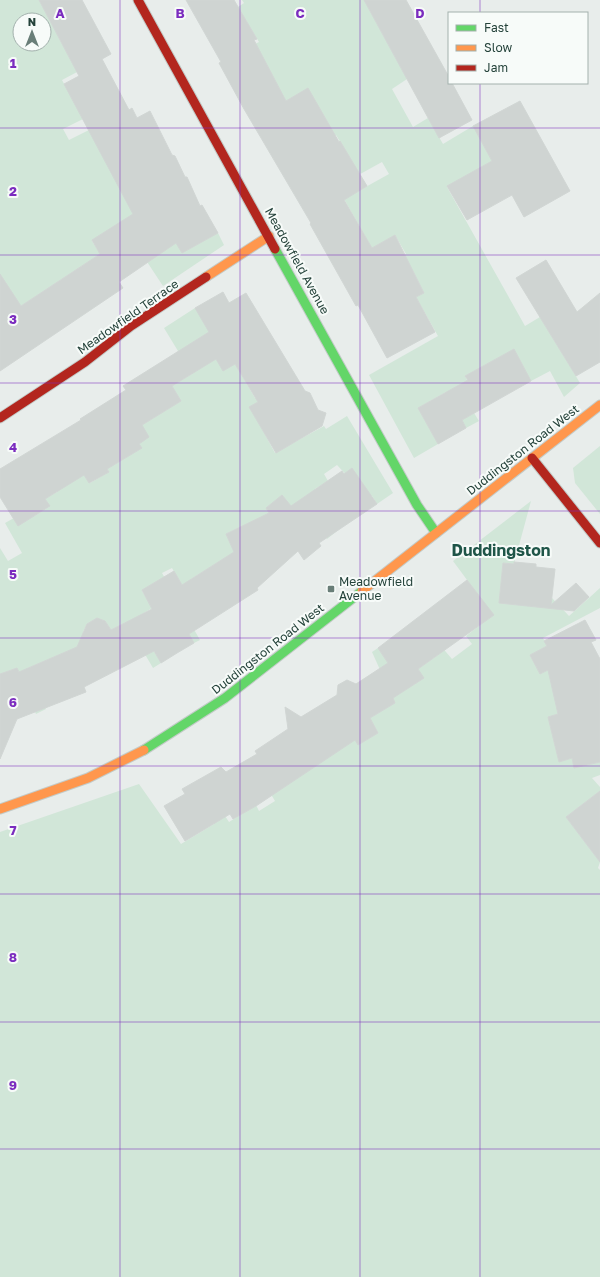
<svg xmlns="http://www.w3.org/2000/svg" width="600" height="1277" viewBox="0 0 600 1277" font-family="'Golos Text',sans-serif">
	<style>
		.green { fill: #d1e6d8; fill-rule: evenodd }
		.building { fill: #cfd4d2; stroke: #d1d6d4 }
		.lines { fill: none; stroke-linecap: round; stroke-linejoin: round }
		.fast-casing { stroke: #c3cbc8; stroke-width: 11 }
		.slow-casing { stroke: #c3cbc8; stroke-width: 11 }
		.jam-casing { stroke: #c3cbc8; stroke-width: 11 }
		.fast { stroke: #63d668; stroke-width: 9 }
		.slow { stroke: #ff974d; stroke-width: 9 }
		.jam { stroke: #b3261e; stroke-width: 9 }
		.grid { fill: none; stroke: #7b2cbf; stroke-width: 1; stroke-opacity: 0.55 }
		.poi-dot { fill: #697e78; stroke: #f7fbf9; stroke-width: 1.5 }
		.labels { text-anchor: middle; stroke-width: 4; stroke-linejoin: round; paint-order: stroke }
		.street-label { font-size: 12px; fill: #24423a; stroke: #f7fbf9 }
		.poi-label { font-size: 12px; fill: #24423a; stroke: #f7fbf9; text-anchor: start }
		.district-label { font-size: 16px; font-weight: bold; fill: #1f5548; stroke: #f7fbf9 }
		.grid-label { font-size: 13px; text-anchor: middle; font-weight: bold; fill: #7b2cbf; stroke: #f7fbf9; stroke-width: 4; stroke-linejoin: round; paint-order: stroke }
	</style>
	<rect width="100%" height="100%" fill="#e8edeb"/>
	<g class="green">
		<path d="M 0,0 L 39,0 L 69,57 L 94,63 L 62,80 L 83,119 L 63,129 L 69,140 L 89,130 L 124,196 L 174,238 L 182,253 L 218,233 L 224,245 L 163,286 L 130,236 L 103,233 L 92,241 L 100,254 L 21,306 L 0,288 ZM 20,20 L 44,20 L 44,44 L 20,44 Z"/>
		<polygon points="242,0 364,0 407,79 392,89 413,127 428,118 443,144 473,126 492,161 447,187 525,326 540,317 580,383 564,397 550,371 531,381 514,350 465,376 482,408 474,413 479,421 466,428 446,392 418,408 438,444 414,458 369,375 438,336 416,297 424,293 413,271 381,268 406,254 395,235 372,248 344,199 389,174 382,162 353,178 354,165 336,135 307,151 328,123 308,89 283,103 280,90 263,58 238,53 259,42 238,7 244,3"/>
		<polygon points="195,308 231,345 265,325 269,331 218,361 235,364 255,398 295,375 298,379 250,407 275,453 324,426 326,429 347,416 393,493 377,504 372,496 369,499 337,465 324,474 328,481 315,489 342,527 327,539 308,502 295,512 282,496 266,508 273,518 252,551 240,527 226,534 236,554 220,561 191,579 188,595 172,568 162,573 200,640 194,643 157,581 142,591 152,608 134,619 161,663 153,668 126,622 111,630 105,621 97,618 87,624 83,632 88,642 77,672 68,651 28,668 46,709 36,714 17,668 0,674 0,548 8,561 22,553 5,523 30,509 34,516 49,507 45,499 57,492 54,487 82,471 90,483 109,472 105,465 114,465 141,448 139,444 142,425 181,401 172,386 192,374 164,328"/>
		<polygon points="600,446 600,514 575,483 573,468"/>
		<polygon points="531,501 514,564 503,563 499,603 541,607 552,598 569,616 600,588 600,608 543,638 547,646 530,655 540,674 550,669 558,714 548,717 559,762 572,758 574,768 600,762 600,775 592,778 600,787 600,791 566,817 600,862 598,868 600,870 600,1277 0,1277 0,832 139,784 181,844 214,824 205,808 215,801 229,822 256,805 259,811 275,801 263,781 349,731 358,745 378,733 370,718 395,703 372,652 378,648 400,681 406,678 412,686 423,678 418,669 438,655 434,649 440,645 452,659 472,644 466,636 493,615 453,561"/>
	</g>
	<g class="building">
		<polygon points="39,0 82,0 111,54 102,59 129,110 132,108 137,118 150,111 172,155 175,156 185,177 187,177 200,206 202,205 218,233 182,253 176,243 119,282 123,288 0,371 0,274 21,306 100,254 92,240 133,214 64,84 79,76"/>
		<polygon points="186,0 234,0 257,39 254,40 286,101 308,88 339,142 340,141 367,186 344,200 372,248 395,235 424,293 416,297 435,332 387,358 358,305 356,306 310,224 311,223 244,109 219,63 221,62"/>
		<polygon points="364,0 406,0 449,77 449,83 452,83 472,120 439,138"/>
		<polygon points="520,101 570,191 524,217 512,195 467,220 447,186 492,161 473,126"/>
		<polygon points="546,260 577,312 600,293 600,362 576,376 516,278"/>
		<polygon points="223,292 229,303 246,293 305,391 310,393 318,410 326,413 322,426 276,453 249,407 258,402 235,364 223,371 216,359 172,386 181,401 142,425 149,437 139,444 142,448 107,469 109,472 89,483 84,475 45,499 50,506 18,526 0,497 0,469 81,420 80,419 126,390 123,386 209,332 195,308"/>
		<polygon points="514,349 531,381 462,420 466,428 438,444 418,408 468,380 465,376"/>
		<polygon points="352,468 377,504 319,543 321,546 304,560 298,551 257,588 258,590 189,634 194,643 177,653 161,663 154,651 84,687 86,692 17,719 0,759 0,674 17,668 19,672 77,647 87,624 97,618 105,621 111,630 152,609 142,590 174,571 182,585 234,552 226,534 269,513 266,508 282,495 291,506 342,471 344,474"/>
		<polygon points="514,562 536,564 536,567 555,569 551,605 576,583 589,597 574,611 499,603 503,563 514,564"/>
		<polygon points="467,580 494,615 418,669 424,678 393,698 395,703 370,718 378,733 358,745 355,740 256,806 233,819 230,814 185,841 164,806 185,794 182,789 221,767 226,772 257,754 255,751 288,729 285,707 301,717 337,695 338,685 347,680 356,684 388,663 378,648"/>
		<polygon points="585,620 596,640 591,642 600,659 600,762 574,768 572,758 559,762 548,717 558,714 548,670 540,674 530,655 547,646 544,641"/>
		<polygon points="600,791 600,862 566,817"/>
	</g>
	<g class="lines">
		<g class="fast-casing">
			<g id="fast">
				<polyline points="275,249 417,505 436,533"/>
				<polyline points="144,750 225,698 362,591"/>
			</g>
		</g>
		<g class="slow-casing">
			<g id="slow">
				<polyline points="206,277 269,236"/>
				<polyline points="362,591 600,405"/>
				<polyline points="0,809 88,778 144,750"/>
			</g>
		</g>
		<g class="jam-casing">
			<g id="jam">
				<polyline points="138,0 275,249"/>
				<polyline points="0,418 85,362 131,326 206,277"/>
				<polyline points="532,458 600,543"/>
			</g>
		</g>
		<use href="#fast" class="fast"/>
		<use href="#slow" class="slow"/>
		<use href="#jam" class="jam"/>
	</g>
	<path class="grid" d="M 120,0 L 120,1277M 240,0 L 240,1277M 360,0 L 360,1277M 480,0 L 480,13M 480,83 L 480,1277M 0,128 L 600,128M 0,255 L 600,255M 0,383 L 600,383M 0,511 L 600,511M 0,638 L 600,638M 0,766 L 600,766M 0,894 L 600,894M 0,1022 L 600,1022M 0,1149 L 600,1149"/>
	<rect class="poi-dot" x="327" y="585" width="8" height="8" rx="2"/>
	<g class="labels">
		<g class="street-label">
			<text transform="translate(297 261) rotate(61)" y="4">Meadowfield Avenue</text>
			<text transform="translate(128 317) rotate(-35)" y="4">Meadowfield Terrace</text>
			<text transform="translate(523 450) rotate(-38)" y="4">Duddingston Road West</text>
			<text transform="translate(268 649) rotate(-38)" y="4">Duddingston Road West</text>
		</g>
		<g class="poi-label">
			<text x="339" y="586">Meadowfield<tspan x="339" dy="14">Avenue</tspan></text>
		</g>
		<g class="district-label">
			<text x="501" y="556">Duddingston</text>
		</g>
	</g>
	<g class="grid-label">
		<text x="60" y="18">A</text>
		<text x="180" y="18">B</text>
		<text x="300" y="18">C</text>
		<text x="420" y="18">D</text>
		<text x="13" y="68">1</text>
		<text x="13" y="196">2</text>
		<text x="13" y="324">3</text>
		<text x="13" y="452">4</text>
		<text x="13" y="579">5</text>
		<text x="13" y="707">6</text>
		<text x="13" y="835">7</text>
		<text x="13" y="962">8</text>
		<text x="13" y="1090">9</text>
	</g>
	<rect x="448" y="12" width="140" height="72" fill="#f7fbf9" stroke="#a3b1ad"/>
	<rect x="456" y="25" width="20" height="6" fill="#63d668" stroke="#a3b1ad"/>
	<text x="484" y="32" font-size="12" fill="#24423a">Fast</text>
	<rect x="456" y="45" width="20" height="6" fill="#ff974d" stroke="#a3b1ad"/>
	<text x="484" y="52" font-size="12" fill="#24423a">Slow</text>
	<rect x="456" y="65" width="20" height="6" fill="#b3261e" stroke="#a3b1ad"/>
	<text x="484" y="72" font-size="12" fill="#24423a">Jam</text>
	<g transform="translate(32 32)"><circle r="19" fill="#f7fbf9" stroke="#a3b1ad"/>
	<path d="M0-3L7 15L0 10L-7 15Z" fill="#697e78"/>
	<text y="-6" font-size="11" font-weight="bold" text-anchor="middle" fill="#24423a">N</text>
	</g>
</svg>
